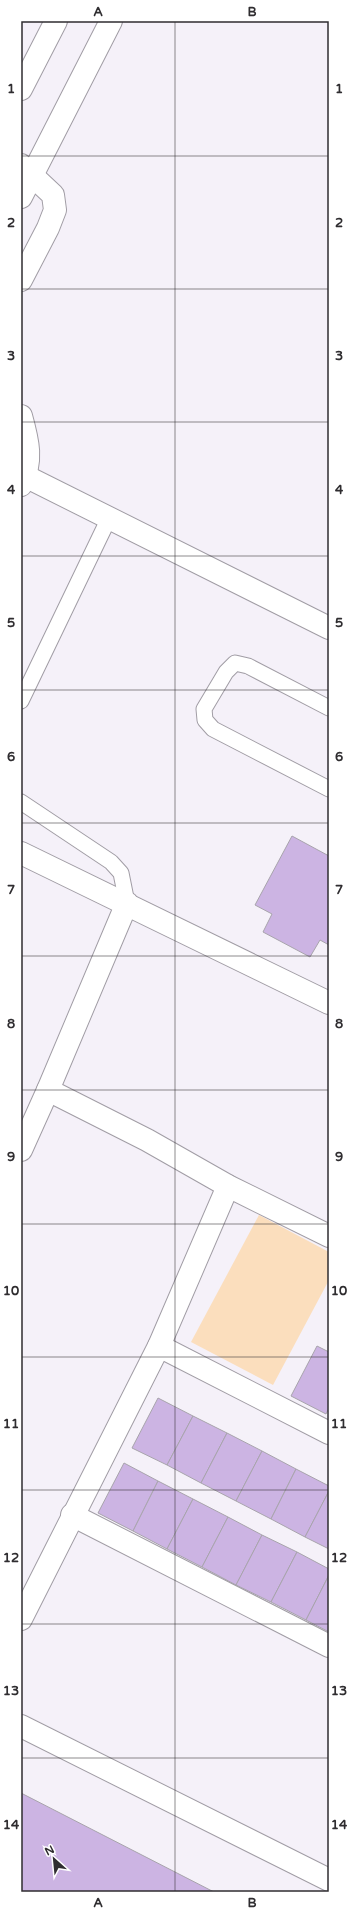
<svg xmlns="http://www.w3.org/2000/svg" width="350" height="1913" viewBox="0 0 350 1913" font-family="'Varela Round',sans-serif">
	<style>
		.green { fill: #fbdebd }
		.building { fill: #ccb4e3; stroke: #a8a4ac }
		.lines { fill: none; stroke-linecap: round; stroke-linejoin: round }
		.service-casing { stroke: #a19da5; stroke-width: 17 }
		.minor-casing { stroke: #a19da5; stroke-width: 24 }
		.secondary-casing { stroke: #a19da5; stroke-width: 24 }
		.service { stroke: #fff; stroke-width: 15 }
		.minor { stroke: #fff; stroke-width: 22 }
		.secondary { stroke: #fff; stroke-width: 22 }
		.grid { fill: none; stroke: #2f2d30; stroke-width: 1; stroke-opacity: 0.55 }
		.neatline { fill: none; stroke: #2f2d30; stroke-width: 1.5 }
		.grid-label { font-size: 13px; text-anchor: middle; font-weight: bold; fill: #2f2d30 }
	</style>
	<rect width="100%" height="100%" fill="#f5f1f9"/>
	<polygon class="green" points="259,1215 329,1252 329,1280 273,1385 191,1342"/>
	<g class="building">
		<polygon points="292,836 329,856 329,945 320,940 310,957 263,932 272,914 255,905"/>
		<polygon points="317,1346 329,1352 329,1408 326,1414 291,1396"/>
		<polygon points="158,1398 193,1416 167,1465 132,1448"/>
		<polygon points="193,1416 227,1433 201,1483 167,1465"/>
		<polygon points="227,1433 262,1451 236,1501 201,1483"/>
		<polygon points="262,1451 296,1469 271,1519 236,1501"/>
		<polygon points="124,1463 158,1481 133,1531 98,1513"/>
		<polygon points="296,1469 329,1486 329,1491 305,1537 271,1519"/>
		<polygon points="158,1481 193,1499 167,1549 133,1531"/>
		<polygon points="329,1491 329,1549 305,1537"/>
		<polygon points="193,1499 228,1517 202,1567 167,1549"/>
		<polygon points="228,1517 262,1535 236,1585 202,1567"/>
		<polygon points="262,1535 297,1552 271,1602 236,1585"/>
		<polygon points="297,1552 329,1569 329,1575 306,1620 271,1602"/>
		<polygon points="329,1575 329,1632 306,1620"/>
		<polygon points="21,1793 214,1892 21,1892"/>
	</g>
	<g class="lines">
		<g class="service-casing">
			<g id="service">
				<polyline points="21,701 109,518"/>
				<polyline points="329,708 248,666 235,663 226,672 204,709 205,720 213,729 329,789"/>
				<polyline points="21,802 111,862 121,873 127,903"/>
			</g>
		</g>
		<g class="minor-casing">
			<g id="minor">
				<polyline points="21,165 53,195 55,210 48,228 21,280"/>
				<path d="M 21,416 C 28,441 33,461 21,485"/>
				<polyline points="21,474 329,628"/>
				<polyline points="21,853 329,1003"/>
				<polyline points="48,1090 147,1140 228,1186 329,1236"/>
				<polyline points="21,1150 48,1090 127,903"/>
				<polyline points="159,1346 329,1433"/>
				<polyline points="72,1515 329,1646"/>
				<polyline points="21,1619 159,1346 228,1186"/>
				<polyline points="21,1726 329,1880"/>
			</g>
		</g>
		<g class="secondary-casing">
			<g id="secondary">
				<polyline points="21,89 56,21"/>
				<polyline points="21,197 111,21"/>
			</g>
		</g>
		<use href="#service" class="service"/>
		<use href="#minor" class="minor"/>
		<use href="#secondary" class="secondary"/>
	</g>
	<path class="grid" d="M 175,21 L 175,1892M 21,156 L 329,156M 21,289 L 329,289M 21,422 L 329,422M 21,556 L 329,556M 21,690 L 329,690M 21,823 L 329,823M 21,956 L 329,956M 21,1090 L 329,1090M 21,1224 L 329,1224M 21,1357 L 329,1357M 21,1490 L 329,1490M 21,1624 L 329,1624M 21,1758 L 329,1758"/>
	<rect width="350" height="1913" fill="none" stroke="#ffffff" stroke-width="44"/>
	<g transform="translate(54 1859) rotate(333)" stroke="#ffffff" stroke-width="3" paint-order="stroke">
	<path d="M0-3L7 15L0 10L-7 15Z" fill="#2f2d30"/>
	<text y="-6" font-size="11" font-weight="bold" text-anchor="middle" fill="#2f2d30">N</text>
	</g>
	<rect x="22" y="22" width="306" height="1869" class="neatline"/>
	<g class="grid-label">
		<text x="98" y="16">A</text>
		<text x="252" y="16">B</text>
		<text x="11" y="93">1</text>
		<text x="339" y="93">1</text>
		<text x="11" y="227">2</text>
		<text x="339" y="227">2</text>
		<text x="11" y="360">3</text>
		<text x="339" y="360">3</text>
		<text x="11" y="494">4</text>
		<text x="339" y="494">4</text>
		<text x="11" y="627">5</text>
		<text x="339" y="627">5</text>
		<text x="11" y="761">6</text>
		<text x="339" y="761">6</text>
		<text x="11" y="894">7</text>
		<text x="339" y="894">7</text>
		<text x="11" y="1028">8</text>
		<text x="339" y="1028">8</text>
		<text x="11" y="1161">9</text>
		<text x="339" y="1161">9</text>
		<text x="11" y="1295">10</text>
		<text x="339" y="1295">10</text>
		<text x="11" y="1428">11</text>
		<text x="339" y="1428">11</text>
		<text x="11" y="1562">12</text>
		<text x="339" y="1562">12</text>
		<text x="11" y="1695">13</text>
		<text x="339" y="1695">13</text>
		<text x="11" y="1829">14</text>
		<text x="339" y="1829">14</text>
		<text x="98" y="1907">A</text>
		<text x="252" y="1907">B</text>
	</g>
</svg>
